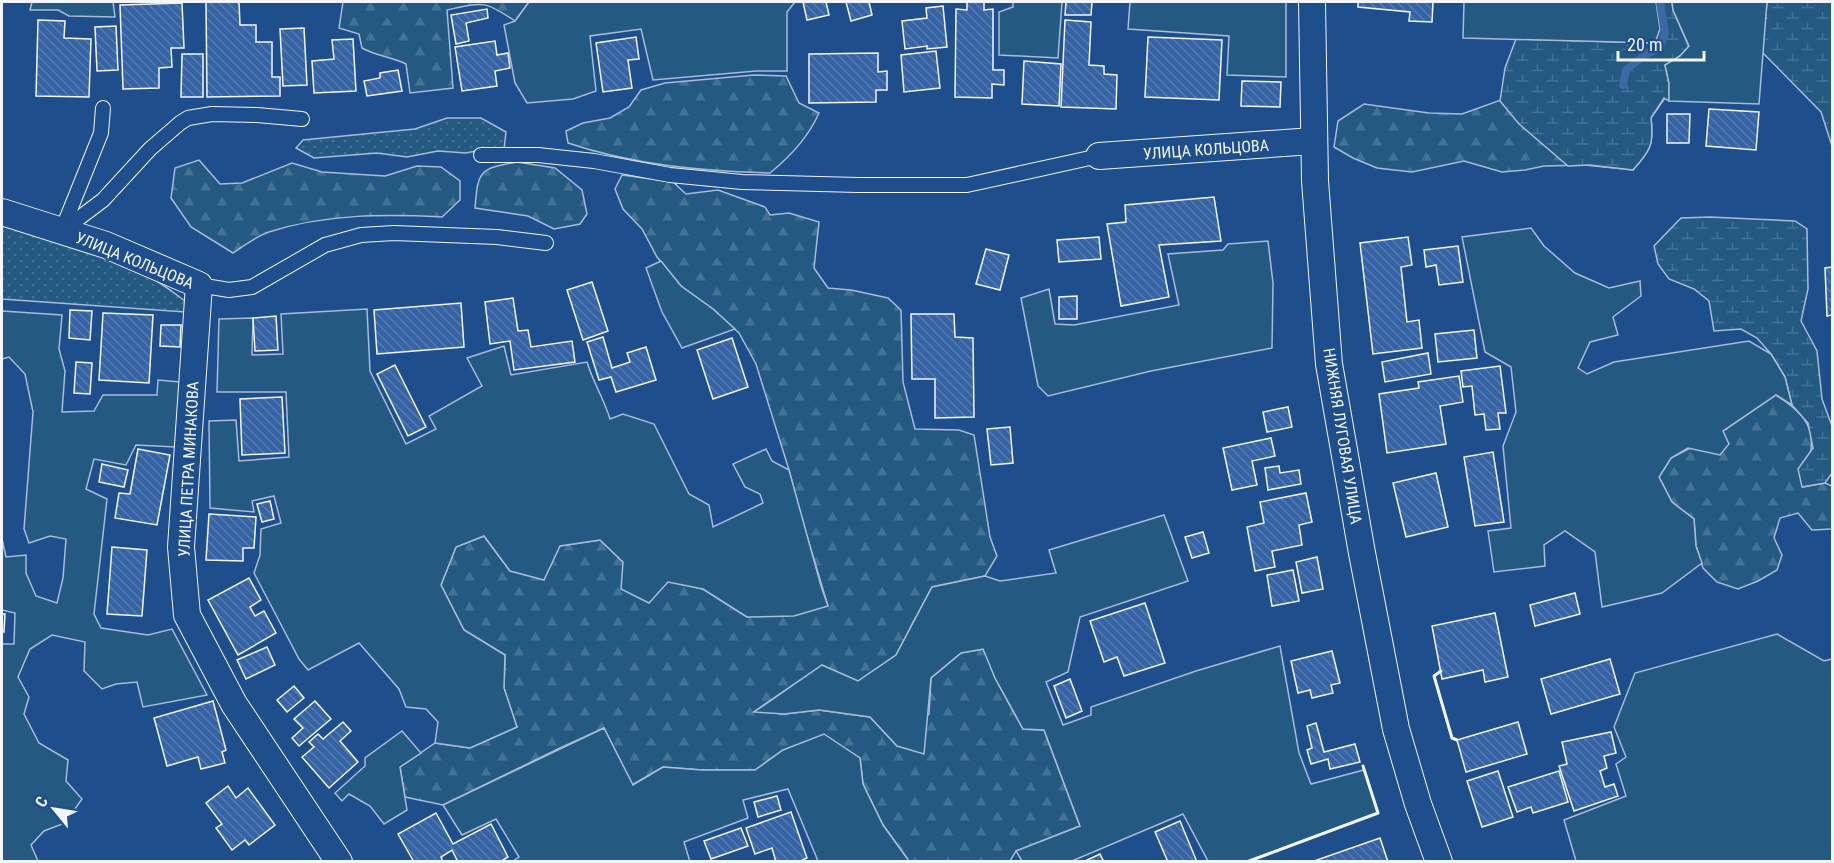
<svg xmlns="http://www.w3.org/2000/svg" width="1834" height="863" viewBox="0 0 1834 863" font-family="'Roboto Condensed',sans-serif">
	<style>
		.grass { fill: url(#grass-dots); stroke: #a8bbd7; stroke-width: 1.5 }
		.forest { fill: url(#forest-firs); stroke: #a8bbd7; stroke-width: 1.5 }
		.wetland { fill: url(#wetland-marsh); stroke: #a8bbd7; stroke-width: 1.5 }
		.garden { fill: #245a82; stroke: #a8bbd7; stroke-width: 1.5 }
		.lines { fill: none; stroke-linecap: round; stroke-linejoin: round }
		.stream { stroke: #3b69a3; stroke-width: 8 }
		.building { fill: url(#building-back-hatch); stroke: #f2f6ff; stroke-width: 1.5 }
		.service-casing { stroke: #f2f6ff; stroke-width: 16 }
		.minor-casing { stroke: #f2f6ff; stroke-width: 28 }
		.service { stroke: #1f4e8c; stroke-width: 14 }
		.minor { stroke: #1f4e8c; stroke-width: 26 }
		.wall { stroke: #f2f6ff; stroke-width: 3 }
		.labels { text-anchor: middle; stroke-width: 4.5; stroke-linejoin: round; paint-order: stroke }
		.street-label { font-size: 16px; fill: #f2f6ff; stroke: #1f4e8c }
	</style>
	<defs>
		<pattern id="grass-dots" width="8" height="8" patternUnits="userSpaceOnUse" patternTransform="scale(1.5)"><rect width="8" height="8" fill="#245a82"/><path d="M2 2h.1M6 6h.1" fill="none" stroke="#447295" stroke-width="1.8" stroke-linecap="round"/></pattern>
		<pattern id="forest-firs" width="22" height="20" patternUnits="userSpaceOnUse" patternTransform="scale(1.5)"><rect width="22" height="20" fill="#245a82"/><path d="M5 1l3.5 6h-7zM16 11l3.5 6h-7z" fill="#447295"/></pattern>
		<pattern id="wetland-marsh" width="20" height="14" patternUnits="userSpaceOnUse" patternTransform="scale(1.5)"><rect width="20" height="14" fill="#245a82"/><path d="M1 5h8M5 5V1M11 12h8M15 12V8" fill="none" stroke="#447295"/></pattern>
		<pattern id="building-back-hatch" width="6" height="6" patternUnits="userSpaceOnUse" patternTransform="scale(1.5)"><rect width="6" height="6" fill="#3563a3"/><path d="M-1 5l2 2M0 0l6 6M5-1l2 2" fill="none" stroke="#537ab1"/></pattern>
	</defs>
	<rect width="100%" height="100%" fill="#1f4e8c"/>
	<g class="grass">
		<polygon points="447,118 481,118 506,132 504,149 491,148 466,153 438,151 407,157 377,153 314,158 296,148 303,140 415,129"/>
		<path d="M 2,226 C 40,236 91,246 126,264 C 147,274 167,287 185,301 L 185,312 L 2,299 Z"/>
	</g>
	<g class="forest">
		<path d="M 343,2 L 529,2 L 515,21 C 484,0 483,2 447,10 L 453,88 L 410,93 L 406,64 C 392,57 376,56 362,48 L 359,34 L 339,28 Z"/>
		<path d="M 754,75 L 786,76 L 799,103 L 819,113 C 808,138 791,156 770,173 C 702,171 633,165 568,143 L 566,131 L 583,123 L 610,118 L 629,107 L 641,90 L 665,83 Z"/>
		<path d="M 1529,90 L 1665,98 L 1651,118 C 1654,144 1651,150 1633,170 L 1585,165 L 1544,166 L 1525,170 L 1502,172 L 1464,161 L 1412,172 L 1377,168 L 1353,158 L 1334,147 L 1338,121 L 1364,104 L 1429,113 L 1462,114 Z"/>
		<path d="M 199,160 L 220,184 L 242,183 L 292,163 L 322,172 L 385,176 L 417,166 L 441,167 L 460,181 L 460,200 L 442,217 C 384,214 324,214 269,232 C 256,236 244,246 233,253 L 191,227 L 171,198 L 175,168 Z"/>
		<path d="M 517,162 L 555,168 L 582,190 L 587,214 L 580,224 L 554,229 L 528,216 L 475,208 C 478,169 480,169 517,162 Z"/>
		<polygon points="622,175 673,182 686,194 718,190 765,207 770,215 789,213 819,222 814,268 828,288 851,290 888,298 901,310 903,382 915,429 959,430 974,435 990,537 997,556 985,576 932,587 896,655 858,681 822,665 755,711 784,714 819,710 870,717 897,746 929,714 931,678 961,653 984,649 995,678 1023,729 1044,730 1080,826 1016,851 1010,861 909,861 883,825 863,784 860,758 783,750 755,770 702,770 663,767 632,785 604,728 560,748 443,805 405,797 400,767 435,743 470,748 517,727 504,688 505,655 464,630 441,585 456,547 484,536 510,571 559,546 600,540 623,562 667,581 703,589 747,617 828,606 801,516 789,470 756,364 739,333 713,309 681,286 657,257 642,229 623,209 615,189"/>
		<path d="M 1776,395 C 1820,423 1815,440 1803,487 L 1825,483 L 1832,486 L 1832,529 L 1812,530 L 1798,513 L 1780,518 L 1774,538 L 1782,555 L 1777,570 L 1758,581 L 1738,589 L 1717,582 L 1703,568 L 1696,546 L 1694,519 L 1672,502 L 1659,477 L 1671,458 L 1723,431 Z"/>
	</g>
	<g class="wetland">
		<path d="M 1656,2 L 1672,2 L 1673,10 L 1689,47 L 1680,56 L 1665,65 L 1669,83 L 1669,101 L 1664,98 L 1651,118 C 1654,144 1651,150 1633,170 L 1590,165 L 1568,166 L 1519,124 L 1500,101 L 1505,68 L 1516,39 L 1654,43 Z"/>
		<polygon points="1767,2 1832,2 1832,146 1821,112 1762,52"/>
		<polygon points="1710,217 1795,221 1807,229 1808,289 1801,321 1817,351 1822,399 1832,426 1832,473 1825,483 1802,487 1798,469 1813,448 1808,423 1792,405 1785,377 1771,354 1757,338 1741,329 1714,331 1709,301 1694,289 1669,279 1658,264 1654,246 1681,218"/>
	</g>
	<g class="garden">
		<polygon points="32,2 113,2 115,17 69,16 58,10 30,10"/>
		<polygon points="529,2 795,2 787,12 787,71 756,71 653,80 641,29 590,36 596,91 573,99 527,103 515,83 504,25 515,21"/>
		<polygon points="1013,2 1062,2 1058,58 999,55 999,12 1013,7"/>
		<polygon points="1130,2 1286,2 1286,77 1227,75 1229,36 1128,29"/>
		<polygon points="1464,2 1656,2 1660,29 1655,43 1463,38"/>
		<polygon points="1672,2 1767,2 1759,104 1669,101 1669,83 1665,65 1680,56 1689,46 1673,10"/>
		<polygon points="1531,228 1544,246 1575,273 1609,288 1640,281 1641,296 1613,317 1618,335 1590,342 1578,368 1587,374 1614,362 1749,341 1771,354 1785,377 1792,405 1776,395 1723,431 1729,444 1720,455 1688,448 1671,458 1659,477 1672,502 1694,519 1696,546 1702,563 1662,593 1602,607 1595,552 1565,531 1544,545 1545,566 1494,572 1488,531 1511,528 1503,446 1516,412 1511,367 1485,352 1462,237"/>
		<polygon points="1268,241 1273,283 1272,348 1151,371 1048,396 1038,386 1021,298 1049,289 1055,324 1074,325 1179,305 1168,254 1223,250 1228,244"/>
		<polygon points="661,261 681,286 713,309 735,329 682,348 662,312 646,268"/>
		<path d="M 367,309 L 370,371 L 406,444 L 436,429 L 429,416 L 482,386 L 467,358 L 504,346 L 511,375 L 587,362 C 593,382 604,399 610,419 L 623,414 L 654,424 L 689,494 L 709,505 L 713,527 L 763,503 L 760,494 L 745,487 L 733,464 L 766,449 L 772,461 L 789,470 L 821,586 L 828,606 L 794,616 L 747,617 L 703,589 L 668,582 L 649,603 L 621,589 L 623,562 L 600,540 L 560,546 L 544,580 L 510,571 L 484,536 L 456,547 L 441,585 L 464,630 L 505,655 L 504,688 L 517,727 L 470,748 L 435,743 L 438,722 L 426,709 L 406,707 L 399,689 L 359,643 L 308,670 L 299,659 L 254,573 L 260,555 L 261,529 L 281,523 L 274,496 L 252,501 L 254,512 L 210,508 L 209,421 L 236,420 L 239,461 L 289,457 L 286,392 L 217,392 L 219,319 L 253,318 L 252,355 L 283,354 L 281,314 Z"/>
		<polygon points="2,311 62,315 59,349 65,371 62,412 94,411 103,395 157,395 158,380 180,382 175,447 136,445 126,465 94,459 86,489 107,499 94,614 101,628 148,635 172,629 207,695 143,707 137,682 116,684 102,689 84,671 85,642 52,635 30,649 18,677 29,697 24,714 39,743 68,760 66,781 82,799 65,823 44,831 31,845 38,861 2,861 2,644 14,644 15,613 2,610 2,539 6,557 26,555 26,573 36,596 57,603 63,578 66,539 50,536 29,543 24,529 33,412 25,374 9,357 2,359"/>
		<polygon points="1164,515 1188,581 1080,617 1068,672 1046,682 1063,725 1091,715 1091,707 1196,671 1280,646 1299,753 1311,784 1364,770 1378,813 1247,861 1208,861 1183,814 1072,861 1022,861 1016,851 1080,826 1044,730 1023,729 995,678 983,649 961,653 931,678 924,754 897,746 870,717 819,710 784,714 754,712 822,665 858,681 896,655 932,587 985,576 1000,581 1056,573 1049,550"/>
		<polygon points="1777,634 1824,661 1832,659 1832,861 1576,861 1564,820 1626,796 1616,764 1626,757 1614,727 1635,673"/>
		<polygon points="604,728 633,785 663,767 702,770 755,770 783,750 824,734 860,758 863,784 883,825 909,861 818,861 788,789 743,800 748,818 684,842 690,862 513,861 519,857 496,819 462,835 443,805"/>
		<polygon points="402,731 421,753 400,767 407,810 384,824 370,806 349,794 342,801 335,793 365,766 365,758"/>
	</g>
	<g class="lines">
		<polyline class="stream" points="1623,85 1626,70 1646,54 1659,48 1665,33 1660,2"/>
	</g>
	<g class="building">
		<polygon points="206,2 239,2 240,25 256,25 256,42 272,42 272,77 280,77 280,96 207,97"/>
		<polygon points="803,2 826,2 829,15 807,20"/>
		<polygon points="846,2 869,2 872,15 851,21"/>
		<polygon points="967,2 984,2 984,10 993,9 993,70 1004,70 1004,85 992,84 992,98 955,97 956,9 967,10"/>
		<polygon points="1066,2 1092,2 1091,15 1065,15"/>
		<polygon points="1358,2 1433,2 1432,22 1409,21 1410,12 1358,7"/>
		<polygon points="182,3 184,48 171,48 172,67 159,68 159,88 123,89 120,5"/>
		<polygon points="943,6 947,47 927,49 927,46 905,49 902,21 927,18 926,8"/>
		<polygon points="487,9 488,18 466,23 469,41 456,44 451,15"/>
		<polygon points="38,20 65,21 64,38 91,39 89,97 36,96"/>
		<polygon points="1065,20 1091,22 1089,65 1104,66 1104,74 1117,75 1116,109 1061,107"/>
		<polygon points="116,26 118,70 97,71 95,27"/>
		<polygon points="304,28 307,85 283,86 280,29"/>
		<polygon points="636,37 639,59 628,60 632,88 603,92 596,43"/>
		<polygon points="1148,37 1222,40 1219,100 1145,97"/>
		<polygon points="353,39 356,91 314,93 312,61 334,59 332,40"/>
		<polygon points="495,41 497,55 508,53 510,68 495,71 497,86 462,91 455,47"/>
		<polygon points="936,51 940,88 904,92 901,55"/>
		<polygon points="878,53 878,72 887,71 887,90 876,90 876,102 809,103 809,54"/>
		<polygon points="182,54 203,54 203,97 181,97"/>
		<polygon points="1024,61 1061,64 1059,106 1022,104"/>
		<polygon points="398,70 402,91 367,96 364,81 380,78 380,73"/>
		<polygon points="1242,81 1281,82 1280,107 1241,106"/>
		<polygon points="1709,109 1759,112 1756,150 1706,146"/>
		<polygon points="1667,114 1690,114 1689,143 1667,143"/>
		<polygon points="1214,197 1221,241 1159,245 1169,297 1121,306 1107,224 1126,222 1125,205"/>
		<polygon points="1099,237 1101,259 1059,262 1057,240"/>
		<polygon points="1408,237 1412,265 1401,267 1407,322 1419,320 1422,348 1373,354 1360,243"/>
		<polygon points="1458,246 1463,282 1439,285 1436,265 1426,267 1424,250"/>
		<polygon points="986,249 1009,255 1000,290 976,284"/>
		<polygon points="1832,267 1832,315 1827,316 1825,268"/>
		<polygon points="592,282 608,331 583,340 567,290"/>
		<polygon points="1077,296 1077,319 1059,319 1059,297"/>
		<polygon points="513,298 518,331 528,330 531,347 572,341 575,362 514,370 510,341 490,344 485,302"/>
		<polygon points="461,303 464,347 377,354 374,310"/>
		<polygon points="70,310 92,311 90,340 69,338"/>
		<polygon points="103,313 153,315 149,383 99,380"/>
		<polygon points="911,314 954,314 955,337 973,338 974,417 935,418 935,379 912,379"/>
		<polygon points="276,316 278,350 255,351 253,318"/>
		<polygon points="161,325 181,325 180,347 160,346"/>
		<polygon points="1474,330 1477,358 1438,362 1435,334"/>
		<polygon points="603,337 612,368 630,362 627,353 646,347 656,380 616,392 611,377 599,380 587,342"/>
		<polygon points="732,338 748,387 713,399 697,350"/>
		<polygon points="1428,353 1431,374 1385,382 1382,362"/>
		<polygon points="76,362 92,363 90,394 74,393"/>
		<polygon points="395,365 426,427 408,436 377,374"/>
		<polygon points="1500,366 1506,413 1498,413 1500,429 1486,430 1484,414 1475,415 1472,386 1463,387 1461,371"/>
		<polygon points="1459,376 1463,402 1440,406 1446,444 1387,453 1379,394 1419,388 1418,382"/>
		<polygon points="282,397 285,453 242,455 240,399"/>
		<polygon points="1288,407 1292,427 1267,432 1263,412"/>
		<polygon points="1010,427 1013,463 991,465 987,429"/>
		<polygon points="1271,438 1275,456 1252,461 1257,485 1232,490 1223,448"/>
		<polygon points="138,449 170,455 157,525 115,518 119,493 130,494"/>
		<polygon points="1493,452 1504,522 1475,526 1464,457"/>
		<polygon points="102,464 128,470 124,487 99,482"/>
		<polygon points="1279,466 1280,473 1299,470 1301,484 1268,490 1265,468"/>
		<polygon points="1436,473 1448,527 1406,537 1393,483"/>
		<polygon points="1306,493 1312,522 1299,525 1302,545 1272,551 1275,567 1255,571 1247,527 1264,523 1260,502"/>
		<polygon points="270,501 274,519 262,522 257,504"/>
		<polygon points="209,514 256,517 254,548 243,548 243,561 206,560"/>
		<polygon points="1203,532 1209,553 1192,558 1185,537"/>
		<polygon points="112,547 147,550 142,616 107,614"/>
		<polygon points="1317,557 1323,589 1302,593 1296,562"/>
		<polygon points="1293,570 1299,601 1272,606 1267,575"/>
		<polygon points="249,578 261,600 250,607 255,616 264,611 276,633 238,655 208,600"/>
		<polygon points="1575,593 1580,614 1535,626 1530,605"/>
		<polygon points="1145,603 1165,663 1124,676 1117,657 1104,662 1090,621"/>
		<polygon points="1495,613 1508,677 1485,682 1483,670 1442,679 1432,626"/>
		<polygon points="2,614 5,614 4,632 2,632"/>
		<polygon points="267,647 275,665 246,679 237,660"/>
		<polygon points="1332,651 1340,683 1331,685 1333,693 1312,698 1310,690 1298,693 1291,661"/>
		<polygon points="1610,659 1620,694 1551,714 1541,679"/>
		<polygon points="1070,679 1082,711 1066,718 1054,686"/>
		<polygon points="294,686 304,698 287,712 277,700"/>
		<polygon points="213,701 226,750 222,752 225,763 201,769 198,757 167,766 154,718"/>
		<polygon points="315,701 331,719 299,746 292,738 303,728 294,719"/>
		<polygon points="343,722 351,731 340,741 358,762 329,788 302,757 314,747 309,742 318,734 323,739"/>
		<polygon points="1518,722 1527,754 1466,772 1457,740"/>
		<polygon points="1316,723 1324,752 1355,744 1360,762 1330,769 1328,759 1311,764 1307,750 1312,748 1307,726"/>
		<polygon points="1611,732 1616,753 1604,756 1607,768 1600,771 1605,787 1614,784 1618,796 1574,811 1559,766 1567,764 1562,742"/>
		<polygon points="1498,771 1513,817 1482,827 1467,781"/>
		<polygon points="1559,771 1568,802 1533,813 1531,807 1517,812 1508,787"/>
		<polygon points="228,786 236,798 248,788 275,825 249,845 245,840 232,850 216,828 222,824 206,803"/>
		<polygon points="777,796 781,810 758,817 754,802"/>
		<polygon points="791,812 807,858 798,862 776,862 772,848 755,854 746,828"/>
		<polygon points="436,813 453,844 491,824 508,857 500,862 458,862 452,850 441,857 443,862 414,862 398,834"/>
		<polygon points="1180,821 1197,862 1168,862 1155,832"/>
		<polygon points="741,828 748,846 711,859 704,841"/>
		<polygon points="1380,838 1388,862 1314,862 1314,861"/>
		<polygon points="1100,854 1104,862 1083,862"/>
	</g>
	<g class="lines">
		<g class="service-casing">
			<g id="service">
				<polyline points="481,155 538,155 594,161 670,175 742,182 858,185 967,185 1099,156"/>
				<polyline points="62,230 101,133 103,108"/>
				<polyline points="62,231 103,200 150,149 180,123 188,118 212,114 257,115 302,119"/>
				<polyline points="199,285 229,290 252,287 325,245 361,235 394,233 497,237 546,243"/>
			</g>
		</g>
		<g class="minor-casing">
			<g id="minor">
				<polyline points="1312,2 1315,181 1329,364 1362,553 1396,729 1418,804 1439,862"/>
				<polyline points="1099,156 1313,141"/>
				<polyline points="2,212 106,245 199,285 181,547 187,615 234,704 339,862"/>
			</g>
		</g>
		<use href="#service" class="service"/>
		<use href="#minor" class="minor"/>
		<g class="wall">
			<polyline points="1441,671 1434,676 1452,738 1457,740"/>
			<polyline points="1247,862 1378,813 1363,766"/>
		</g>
	</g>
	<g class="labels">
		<g class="street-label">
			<text transform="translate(1206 149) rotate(-4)" y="6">УЛИЦА КОЛЬЦОВА</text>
			<text transform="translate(135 260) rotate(22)" y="6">УЛИЦА КОЛЬЦОВА</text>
			<text transform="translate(1343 436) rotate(81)" y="6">НИЖНЯЯ ЛУГОВАЯ УЛИЦА</text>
			<text transform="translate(188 469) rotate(-87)" y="6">УЛИЦА ПЕТРА МИНАКОВА</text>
		</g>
	</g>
	<rect width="1834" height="863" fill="none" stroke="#f2f6ff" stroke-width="6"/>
	<g transform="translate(54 809) rotate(300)" stroke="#1f4e8c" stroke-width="4.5" paint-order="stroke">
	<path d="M0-4.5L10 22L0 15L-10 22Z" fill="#f2f6ff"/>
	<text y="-9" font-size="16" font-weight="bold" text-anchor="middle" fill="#f2f6ff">С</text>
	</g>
	<path d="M1618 51v9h86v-9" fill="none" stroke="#f2f6ff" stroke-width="3"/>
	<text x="1627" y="51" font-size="18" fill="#f2f6ff" stroke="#1f4e8c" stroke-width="4.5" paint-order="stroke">20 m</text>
</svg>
